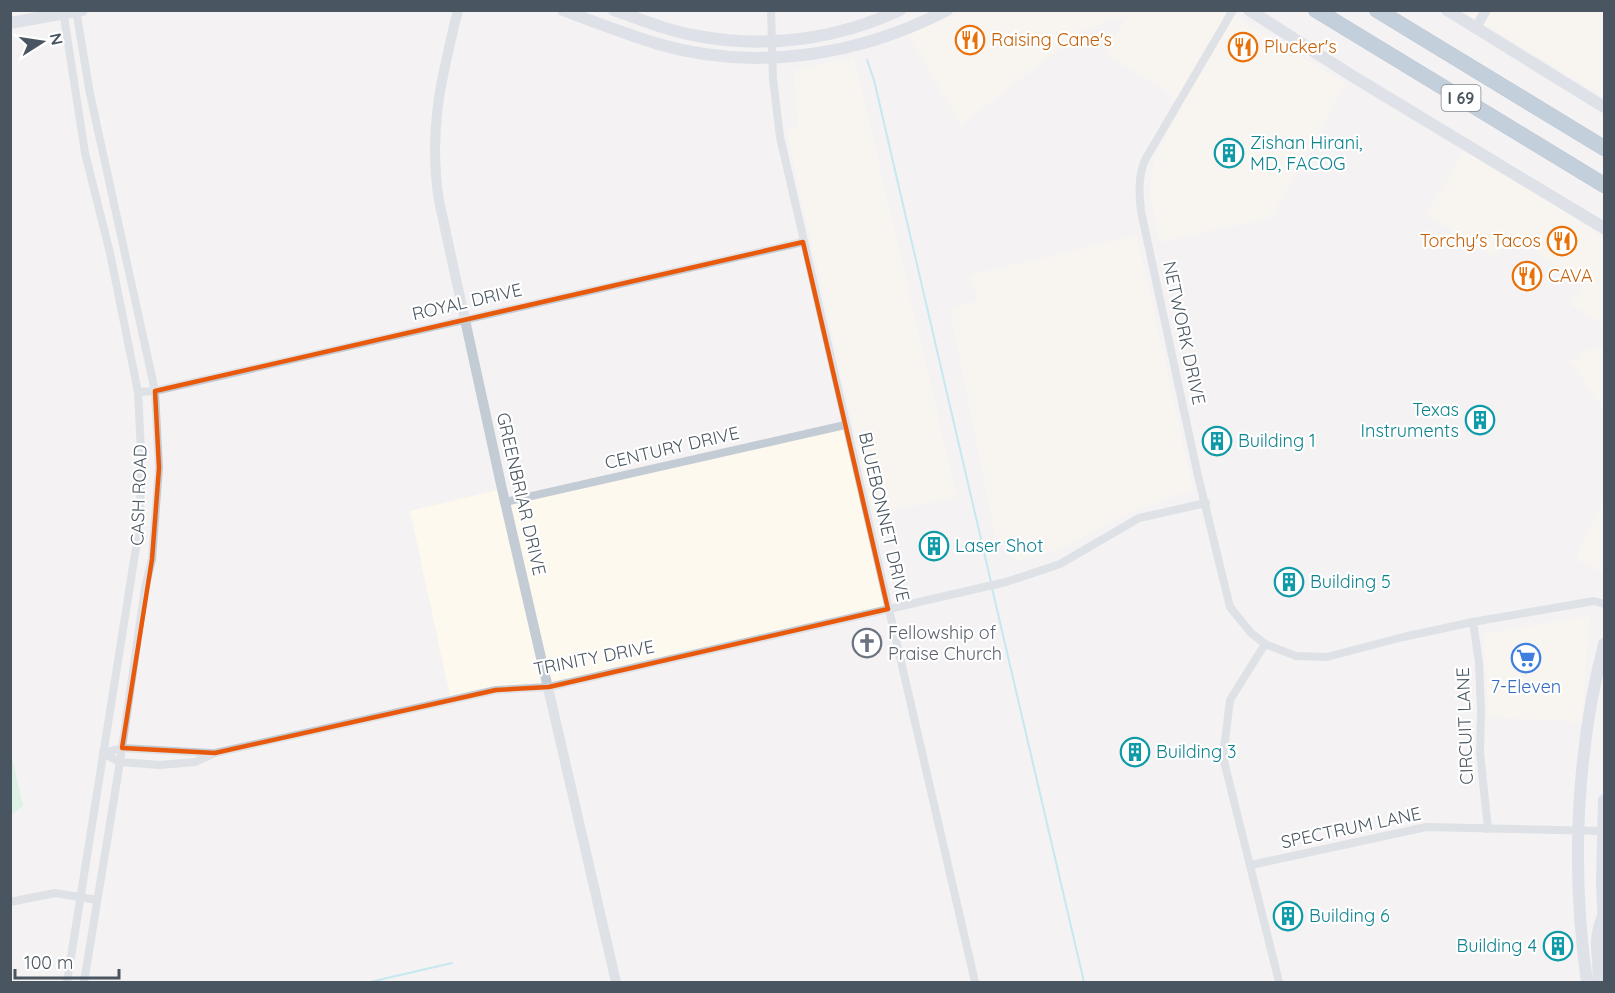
<svg xmlns="http://www.w3.org/2000/svg" width="1615" height="993" viewBox="0 0 1615 993" font-family="Quicksand,sans-serif">
	<style>
		.commercial { fill: #fdf9ee }
		.green { fill: #c1f2d4 }
		.lines { fill: none; stroke-linecap: round; stroke-linejoin: round }
		.stream { stroke: #8ddbef; stroke-width: 2 }
		.motorway-casing { stroke: #7490ad; stroke-width: 16 }
		.minor { stroke: #c3ccd4; stroke-width: 8 }
		.tertiary { stroke: #c3ccd4; stroke-width: 10 }
		.secondary { stroke: #c3cdd9; stroke-width: 12 }
		.motorway { stroke: #89a5c1; stroke-width: 15 }
		.marked { fill: none; stroke: #e8590c; stroke-width: 4.5; stroke-linejoin: round }
		.labels { text-anchor: middle; stroke-width: 4.5; stroke-linejoin: round; paint-order: stroke }
		.shield { fill: #fff; stroke: #808990; stroke-width: 1.5 }
		.shield-label { font-size: 16px; font-weight: bold; fill: #495661 }
		.food-label { font-size: 18px; fill: #c56008; stroke: #fff; text-anchor: start }
		.culture-label { font-size: 18px; fill: #0d838f; stroke: #fff; text-anchor: start }
		.street-label { font-size: 18px; fill: #495661; stroke: #fff }
		.worship-label { font-size: 18px; fill: #5b616d; stroke: #fff; text-anchor: start }
		.shop-label { font-size: 18px; fill: #366cbe; stroke: #fff }
	</style>
	<rect width="100%" height="100%" fill="#f4f2f2"/>
	<g class="commercial">
		<polygon points="963,11 1226,11 1346,83 1271,218 1160,242 1150,194 1154,160 1181,107 1166,91 1106,54 1126,18 1107,21 1083,31 961,125 907,33 939,22"/>
		<polygon points="1462,11 1604,11 1604,97"/>
		<polygon points="854,57 957,497 873,514 786,130 798,128 794,70"/>
		<polygon points="1467,147 1604,238 1604,326 1571,305 1583,285 1568,272 1509,236 1496,257 1426,215"/>
		<polygon points="1137,235 1193,490 1127,513 1061,549 1016,561 995,536 950,310 978,300 970,275"/>
		<polygon points="1604,347 1604,411 1569,359 1582,358 1581,352"/>
		<polygon points="845,425 888,609 549,687 451,700 410,511 502,489 505,502"/>
		<polygon points="1604,497 1604,573 1576,560"/>
		<polygon points="1589,616 1582,722 1489,717 1483,634"/>
	</g>
	<polygon class="green" points="10,748 23,806 11,815 10,815"/>
	<g class="lines">
		<g class="stream">
			<polyline points="867,60 874,80 991,582"/>
			<polyline points="992,588 1084,982"/>
			<polyline points="370,982 452,963"/>
		</g>
		<g class="motorway-casing">
			<g id="motorway">
				<polyline points="1316,10 1604,185"/>
				<polyline points="1377,10 1604,148"/>
			</g>
		</g>
		<g class="minor">
			<polyline points="63,10 85,153 110,253 138,392 141,452 140,512 138,535 67,982"/>
			<polyline points="76,10 90,94 155,391 159,468 152,559 145,588 120,762 84,982"/>
			<polyline points="771,10 773,79 780,137 975,982"/>
			<path d="M 1233,10 L 1145,160 C 1138,177 1139,193 1141,211 L 1198,476 L 1230,607 L 1251,633 L 1265,644 L 1296,656 L 1327,657 L 1403,637 L 1473,622 L 1594,601 L 1604,604"/>
			<polyline points="138,392 155,391 803,242"/>
			<polyline points="505,502 845,425"/>
			<polyline points="1473,622 1479,663 1481,710 1480,753 1488,829"/>
			<polyline points="1265,644 1230,700 1223,757 1279,982"/>
			<polyline points="103,753 120,762 160,765 195,762 215,753 496,690 549,687 1006,582 1060,564 1139,518 1206,503"/>
			<polyline points="103,753 122,748 212,753"/>
			<polyline points="1251,865 1426,827 1602,831"/>
			<polyline points="10,902 55,893 97,900"/>
		</g>
		<g class="tertiary">
			<path d="M 458,10 C 441,79 428,130 439,201 L 502,489 L 616,982"/>
			<polyline points="1476,28 1486,10"/>
		</g>
		<g class="secondary">
			<path d="M 563,10 C 594,22 626,34 658,44 C 754,72 859,56 947,10"/>
			<path d="M 614,10 C 641,20 669,31 698,36 C 767,49 837,39 900,10"/>
			<polyline points="1249,10 1354,77 1604,228"/>
			<polyline points="1447,10 1604,107"/>
			<polyline points="10,23 82,10"/>
			<polyline points="1604,800 1602,883 1604,928"/>
			<path d="M 1587,982 C 1571,871 1576,753 1604,644"/>
			<path d="M 1598,982 C 1601,955 1591,946 1603,916"/>
		</g>
		<use href="#motorway" class="motorway"/>
	</g>
	<path d="M0 0H1615V993H0ZM 803,242 L 888,609 L 549,687 L 496,690 L 215,753 L 122,748 L 152,559 L 159,468 L 155,391 Z" fill="#f4f2f2" fill-opacity=".55" fill-rule="evenodd"/>
	<path class="marked" d="M 803,242 L 888,609 L 549,687 L 496,690 L 215,753 L 122,748 L 152,559 L 159,468 L 155,391 Z"/>
	<defs>
		<g id="restaurant-ring" transform="scale(1.5)"><circle r="9.5" fill="#fff" stroke="#e8710a" stroke-width="1.5"/><path d="M-5-6h1v4h1v-4h1v4h1v-4h1v5L-1.5 .5V6h-2V.5L-5-1ZM5-6V6H3V1.5H1.5Q1.5-4 5-6Z" fill="#e8710a"/></g>
		<g id="building-ring" transform="scale(1.5)"><circle r="9.5" fill="#fff" stroke="#0f9aa8" stroke-width="1.5"/><path d="M-4-6H4V6H1V3H-1V6H-4ZM-2.5-4.3h1.7v1.8h-1.7ZM.8-4.3h1.7v1.8H.8ZM-2.5-1h1.7V.8h-1.7ZM.8-1h1.7V.8H.8Z" fill="#0f9aa8"/></g>
		<g id="church-ring" transform="scale(1.5)"><circle r="9.5" fill="#fff" stroke="#6b7280" stroke-width="1.5"/><path d="M-1.2-6h2.4v3.5h3.3v2.4h-3.3V6h-2.4V-.1h-3.3v-2.4h3.3Z" fill="#6b7280"/></g>
		<g id="supermarket-ring" transform="scale(1.5)"><circle r="9.5" fill="#fff" stroke="#3f7fe0" stroke-width="1.5"/><path d="M-6-5.5h2.5l.6 2H6L4.5 2H-2.5L-4.4-4H-6ZM-1.5 3.2a1.3 1.3 0 1 0 .1 0ZM3 3.2a1.3 1.3 0 1 0 .1 0Z" fill="#3f7fe0"/></g>
	</defs>
	<g fill-rule="evenodd">
		<use href="#restaurant-ring" x="970" y="40"/>
		<use href="#restaurant-ring" x="1243" y="47"/>
		<use href="#building-ring" x="1229" y="153"/>
		<use href="#restaurant-ring" x="1562" y="241"/>
		<use href="#restaurant-ring" x="1527" y="276"/>
		<use href="#building-ring" x="1480" y="420"/>
		<use href="#building-ring" x="1217" y="441"/>
		<use href="#building-ring" x="934" y="546"/>
		<use href="#building-ring" x="1289" y="582"/>
		<use href="#church-ring" x="867" y="643"/>
		<use href="#supermarket-ring" x="1526" y="658"/>
		<use href="#building-ring" x="1135" y="752"/>
		<use href="#building-ring" x="1288" y="916"/>
		<use href="#building-ring" x="1558" y="946"/>
	</g>
	<g class="labels">
		<rect class="shield" x="1441.5" y="85" width="39" height="26" rx="4.5"/>
		<g class="shield-label">
			<text x="1461" y="104">I 69</text>
		</g>
		<g class="food-label">
			<text x="991" y="46">Raising Cane's</text>
			<text x="1264" y="53">Plucker's</text>
			<text x="1541" y="247" text-anchor="end">Torchy's Tacos</text>
			<text x="1548" y="282">CAVA</text>
		</g>
		<g class="culture-label">
			<text x="1250" y="149">Zishan Hirani,<tspan x="1250" dy="21">MD, FACOG</tspan></text>
			<text x="1459" y="416" text-anchor="end">Texas<tspan x="1459" dy="21">Instruments</tspan></text>
			<text x="1238" y="447">Building 1</text>
			<text x="955" y="552">Laser Shot</text>
			<text x="1310" y="588">Building 5</text>
			<text x="1156" y="758">Building 3</text>
			<text x="1309" y="922">Building 6</text>
			<text x="1537" y="952" text-anchor="end">Building 4</text>
		</g>
		<g class="street-label">
			<text transform="translate(467 302) rotate(-13)" y="6">ROYAL DRIVE</text>
			<text transform="translate(1184 333) rotate(78)" y="6">NETWORK DRIVE</text>
			<text transform="translate(672 448) rotate(-13)" y="6">CENTURY DRIVE</text>
			<text transform="translate(521 494) rotate(77)" y="6">GREENBRIAR DRIVE</text>
			<text transform="translate(139 495) rotate(-88)" y="6">CASH ROAD</text>
			<text transform="translate(884 517) rotate(77)" y="6">BLUEBONNET DRIVE</text>
			<text transform="translate(594 658) rotate(-11)" y="6">TRINITY DRIVE</text>
			<text transform="translate(1465 726) rotate(-92)" y="6">CIRCUIT LANE</text>
			<text transform="translate(1351 828) rotate(-12)" y="6">SPECTRUM LANE</text>
		</g>
		<g class="worship-label">
			<text x="888" y="639">Fellowship of<tspan x="888" dy="21">Praise Church</tspan></text>
		</g>
		<g class="shop-label">
			<text x="1526" y="693">7-Eleven</text>
		</g>
	</g>
	<rect width="1615" height="993" fill="none" stroke="#495661" stroke-width="24"/>
	<g transform="translate(42 42) rotate(78)" stroke="#ffffff" stroke-width="4.5" paint-order="stroke">
	<path d="M0-4.5L10 22L0 15L-10 22Z" fill="#495661"/>
	<text y="-9" font-size="16" font-weight="bold" text-anchor="middle" fill="#495661">N</text>
	</g>
	<path d="M15 969v9h104v-9" fill="none" stroke="#495661" stroke-width="3"/>
	<text x="24" y="969" font-size="18" fill="#495661" stroke="#ffffff" stroke-width="4.5" paint-order="stroke">100 m</text>
</svg>
